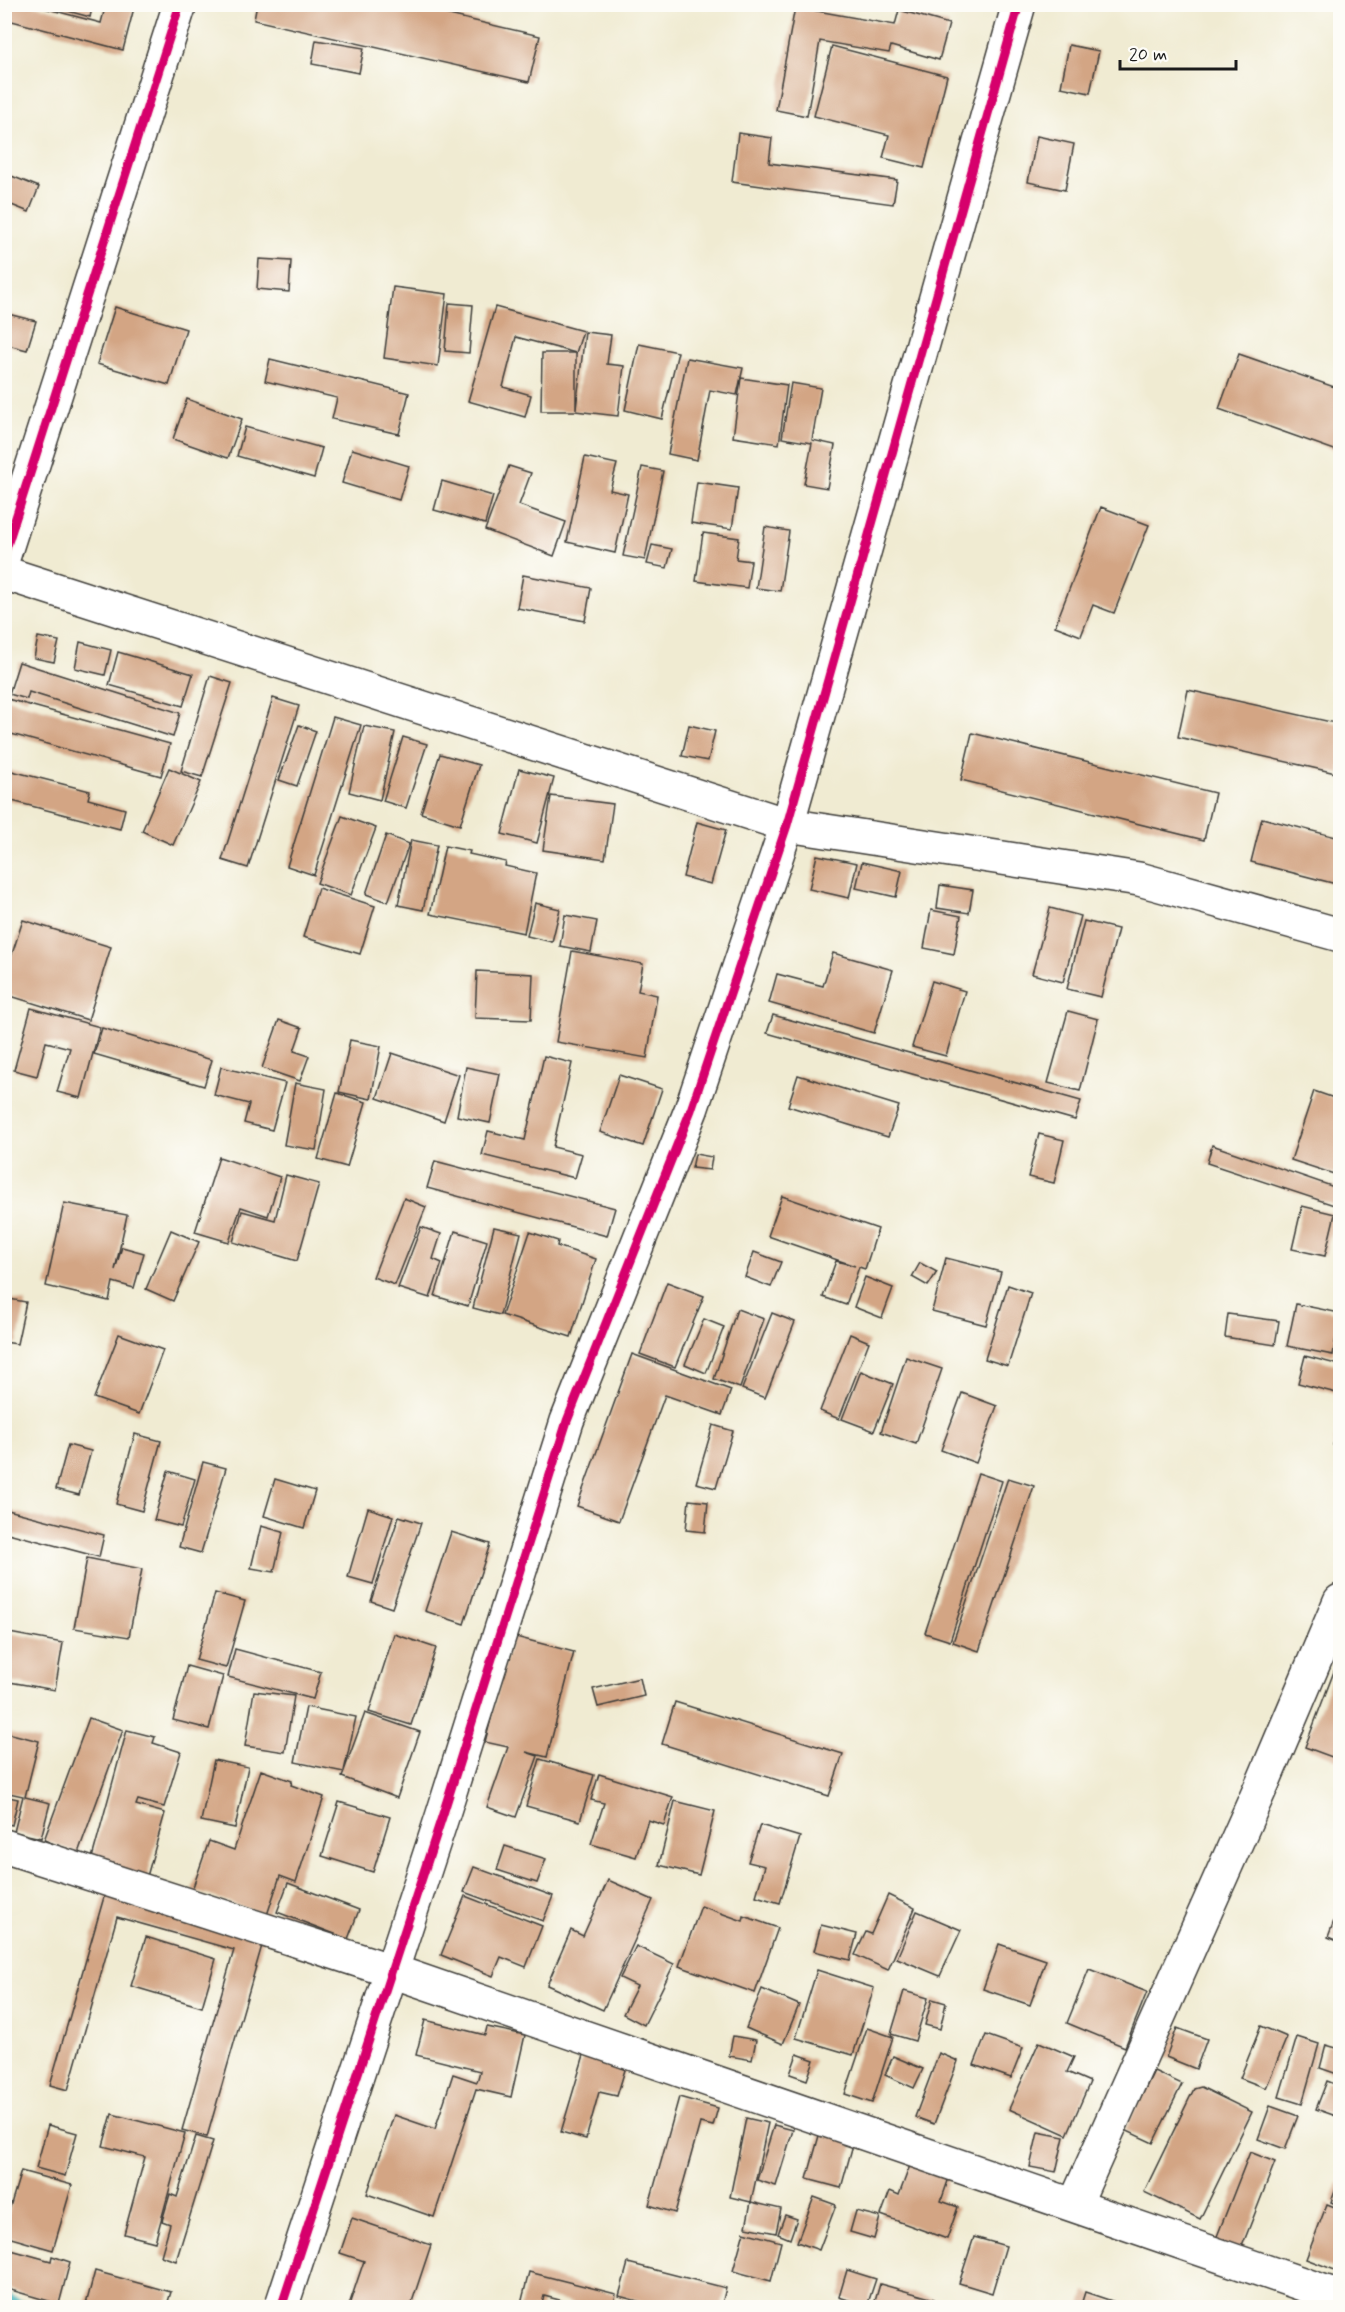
<svg xmlns="http://www.w3.org/2000/svg" width="1345" height="2312" viewBox="0 0 1345 2312" font-family="Mynerve,sans-serif">
	<style>
		.lines { fill: none; stroke-linecap: round; stroke-linejoin: round }
		.stream { stroke: #42b3b9; stroke-width: 12 }
		.building { fill: #d3a584 }
		.street-casing { stroke: #3c3b37; stroke-width: 36 }
		.street { stroke: #fff; stroke-width: 33 }
		.cycleway-casing { stroke: #fdfcf7; stroke-width: 13 }
		.cycleway { stroke: #d6006c; stroke-width: 9 }
	</style>
	<rect width="100%" height="100%" fill="#fdfcf7"/>
	<filter id="ink" filterUnits="userSpaceOnUse"><feTurbulence type="fractalNoise" baseFrequency=".0167" numOctaves="2"/><feDisplacementMap in="SourceGraphic" scale="12" xChannelSelector="R" yChannelSelector="G"/><feConvolveMatrix kernelMatrix="1 2 1 2 8 2 1 2 1" color-interpolation-filters="sRGB"/></filter>
	<filter id="wash" filterUnits="userSpaceOnUse"><feTurbulence type="fractalNoise" baseFrequency=".008" numOctaves="4" result="noise"/><feDisplacementMap in="SourceGraphic" scale="24" xChannelSelector="R" yChannelSelector="G"/><feGaussianBlur stdDeviation="1.35" result="paint"/><feColorMatrix in="noise" values="0 0 0 0 0 0 0 0 0 0 0 0 0 0 0 0 0 1.4 0 .05"/><feComposite in="paint" operator="in"/></filter>
	<g filter="url(#wash)">
		<rect width="100%" height="100%" fill="#f0ebd2"/>
		<g class="lines">
			<polyline class="stream" points="4,2299 25,2308"/>
		</g>
		<g id="blocks">
			<g class="building">
				<polygon points="4,4 29,4 101,23 106,4 135,4 123,50 4,19"/>
				<polygon points="46,4 60,4 59,9"/>
				<polygon points="66,4 93,4 90,17 64,10"/>
				<polygon points="257,4 402,4 540,36 529,82 254,20"/>
				<polygon points="795,7 895,25 899,10 949,24 939,60 891,46 889,53 820,41 807,116 776,110"/>
				<polygon points="316,40 364,48 359,73 312,64"/>
				<polygon points="1069,45 1099,51 1090,93 1061,87"/>
				<polygon points="832,46 947,76 924,168 883,158 889,135 814,116"/>
				<polygon points="738,133 772,138 769,163 897,180 893,204 732,182"/>
				<polygon points="1037,136 1074,144 1065,190 1028,182"/>
				<polygon points="4,173 39,187 29,212 4,202"/>
				<polygon points="259,259 291,261 289,292 257,289"/>
				<polygon points="393,287 447,294 438,366 384,358"/>
				<polygon points="449,303 473,305 469,353 445,351"/>
				<polygon points="115,307 186,329 169,385 97,364"/>
				<polygon points="495,307 583,331 576,353 516,337 503,387 531,395 525,417 468,401"/>
				<polygon points="4,313 36,321 27,350 4,344"/>
				<polygon points="585,332 611,335 607,364 624,366 618,416 575,411 541,411 542,353 576,353 576,409"/>
				<polygon points="639,344 678,352 662,419 625,410"/>
				<polygon points="1239,354 1340,389 1340,452 1219,409"/>
				<polygon points="687,358 743,368 737,395 710,390 697,460 668,454"/>
				<polygon points="270,359 409,393 399,434 332,419 337,398 265,381"/>
				<polygon points="741,378 787,385 779,444 733,437"/>
				<polygon points="791,383 821,388 812,440 835,445 827,488 804,484 812,443 782,438"/>
				<polygon points="187,399 242,419 228,458 173,439"/>
				<polygon points="245,427 322,448 314,478 237,456"/>
				<polygon points="352,449 409,466 399,500 342,483"/>
				<polygon points="585,457 617,464 610,490 628,494 615,553 567,542"/>
				<polygon points="509,466 531,473 519,505 566,522 554,556 485,530"/>
				<polygon points="642,467 663,471 645,560 623,556"/>
				<polygon points="442,481 493,496 485,524 434,510"/>
				<polygon points="697,482 738,488 732,529 691,523"/>
				<polygon points="1101,507 1149,525 1114,613 1093,605 1081,636 1055,626"/>
				<polygon points="765,527 789,531 780,591 756,588"/>
				<polygon points="703,533 739,538 736,559 751,561 747,588 696,581"/>
				<polygon points="652,545 672,549 667,568 647,564"/>
				<polygon points="523,575 591,588 585,621 517,608"/>
				<polygon points="38,637 59,641 54,662 34,658"/>
				<polygon points="80,642 111,650 105,675 75,668"/>
				<polygon points="118,652 193,674 183,706 109,685"/>
				<polygon points="19,662 180,713 173,737 29,692 27,699 9,694"/>
				<polygon points="210,676 232,683 202,777 181,771"/>
				<polygon points="1188,690 1340,724 1340,774 1178,737"/>
				<polygon points="4,698 170,744 161,776 4,732"/>
				<polygon points="273,698 299,706 248,868 222,860"/>
				<polygon points="333,717 361,725 314,875 287,866"/>
				<polygon points="299,725 316,731 297,786 279,780"/>
				<polygon points="689,725 715,731 708,761 682,756"/>
				<polygon points="364,726 395,732 380,800 349,792"/>
				<polygon points="972,733 1215,793 1204,840 961,780"/>
				<polygon points="403,737 427,744 406,808 383,801"/>
				<polygon points="440,754 479,765 460,825 421,813"/>
				<polygon points="169,768 201,782 173,845 142,831"/>
				<polygon points="4,769 90,791 88,799 125,809 120,829 4,799"/>
				<polygon points="519,769 554,778 537,843 502,834"/>
				<polygon points="551,796 613,804 605,859 543,850"/>
				<polygon points="342,816 376,828 351,895 317,883"/>
				<polygon points="1262,818 1340,838 1340,885 1251,862"/>
				<polygon points="697,822 726,830 711,884 683,877"/>
				<polygon points="386,835 409,844 388,902 366,894"/>
				<polygon points="411,840 437,845 423,910 398,905"/>
				<polygon points="445,846 470,851 469,854 506,862 505,866 536,873 524,933 430,914"/>
				<polygon points="817,855 857,863 849,898 809,889"/>
				<polygon points="862,862 902,871 896,897 856,888"/>
				<polygon points="940,885 973,890 969,913 937,908"/>
				<polygon points="318,888 375,906 360,954 303,937"/>
				<polygon points="535,903 560,909 552,942 527,936"/>
				<polygon points="1050,908 1081,916 1063,982 1032,974"/>
				<polygon points="931,910 961,916 954,954 924,948"/>
				<polygon points="565,915 597,921 591,952 560,946"/>
				<polygon points="23,920 111,947 88,1020 4,994 4,979"/>
				<polygon points="1084,921 1118,929 1101,997 1067,989"/>
				<polygon points="572,951 643,964 638,991 657,995 647,1058 556,1042"/>
				<polygon points="833,953 893,970 874,1033 769,1003 777,974 823,986"/>
				<polygon points="477,971 533,974 531,1020 475,1018"/>
				<polygon points="932,981 965,991 946,1056 912,1047"/>
				<polygon points="31,1008 100,1027 81,1098 57,1092 70,1048 46,1042 37,1076 14,1070"/>
				<polygon points="1068,1011 1098,1019 1080,1091 1048,1083"/>
				<polygon points="773,1015 1081,1101 1075,1120 767,1033"/>
				<polygon points="279,1020 302,1028 294,1051 309,1056 300,1081 262,1068"/>
				<polygon points="102,1028 212,1060 204,1086 94,1054"/>
				<polygon points="350,1040 381,1046 371,1099 339,1092"/>
				<polygon points="392,1053 459,1075 444,1121 377,1098"/>
				<polygon points="544,1056 572,1063 553,1147 582,1154 575,1178 482,1155 488,1131 525,1140"/>
				<polygon points="221,1067 285,1083 272,1130 244,1123 249,1104 214,1095"/>
				<polygon points="466,1067 500,1074 490,1123 457,1116"/>
				<polygon points="619,1075 662,1089 643,1146 600,1132"/>
				<polygon points="798,1075 899,1106 888,1137 788,1106"/>
				<polygon points="295,1083 326,1089 316,1150 284,1145"/>
				<polygon points="1314,1091 1340,1100 1340,1176 1291,1160"/>
				<polygon points="337,1093 366,1102 347,1167 318,1159"/>
				<polygon points="1039,1134 1064,1140 1054,1183 1028,1177"/>
				<polygon points="1212,1145 1340,1189 1340,1207 1207,1163"/>
				<polygon points="695,1154 712,1157 710,1170 692,1168"/>
				<polygon points="219,1157 280,1177 268,1216 241,1207 229,1242 195,1232"/>
				<polygon points="435,1161 615,1208 607,1236 427,1188"/>
				<polygon points="286,1175 319,1184 297,1261 233,1242 242,1211 275,1220"/>
				<polygon points="782,1196 878,1229 865,1269 859,1267 846,1305 823,1297 836,1261 855,1266 768,1236"/>
				<polygon points="404,1198 426,1207 395,1285 373,1277"/>
				<polygon points="64,1203 127,1215 115,1270 122,1247 144,1253 134,1288 113,1282 109,1301 46,1286"/>
				<polygon points="1302,1206 1335,1214 1325,1256 1292,1249"/>
				<polygon points="421,1227 441,1234 433,1259 442,1263 430,1298 398,1288"/>
				<polygon points="494,1227 521,1233 500,1315 473,1308"/>
				<polygon points="171,1230 199,1242 173,1301 146,1289"/>
				<polygon points="455,1231 487,1241 468,1306 435,1296"/>
				<polygon points="530,1232 558,1241 557,1246 596,1259 571,1337 502,1315"/>
				<polygon points="754,1252 781,1262 771,1287 745,1277"/>
				<polygon points="946,1258 1001,1272 986,1325 932,1311"/>
				<polygon points="920,1263 937,1272 928,1286 912,1277"/>
				<polygon points="865,1277 893,1288 882,1318 854,1307"/>
				<polygon points="667,1282 704,1296 675,1367 640,1354"/>
				<polygon points="1008,1285 1031,1293 1008,1366 985,1359"/>
				<polygon points="4,1298 26,1302 17,1344 4,1342"/>
				<polygon points="1296,1304 1340,1313 1333,1355 1287,1346"/>
				<polygon points="737,1309 764,1319 740,1388 714,1379"/>
				<polygon points="772,1313 795,1322 765,1398 742,1389"/>
				<polygon points="1228,1314 1279,1321 1275,1345 1225,1337"/>
				<polygon points="704,1319 724,1327 706,1373 685,1364"/>
				<polygon points="119,1334 163,1350 139,1414 94,1398"/>
				<polygon points="850,1334 869,1342 839,1419 820,1411"/>
				<polygon points="632,1354 731,1390 722,1415 665,1395 619,1521 577,1506"/>
				<polygon points="1305,1356 1340,1365 1340,1394 1298,1383"/>
				<polygon points="906,1357 942,1369 916,1444 881,1432"/>
				<polygon points="861,1371 893,1384 874,1431 842,1419"/>
				<polygon points="962,1393 997,1406 976,1463 941,1450"/>
				<polygon points="1340,1420 1340,1447 1333,1445"/>
				<polygon points="713,1425 733,1431 716,1488 696,1483"/>
				<polygon points="135,1434 161,1441 142,1511 116,1504"/>
				<polygon points="68,1445 91,1451 79,1495 56,1489"/>
				<polygon points="203,1462 226,1468 201,1553 179,1547"/>
				<polygon points="168,1471 195,1479 181,1527 154,1520"/>
				<polygon points="978,1473 1002,1481 950,1641 925,1633"/>
				<polygon points="1008,1478 1034,1486 979,1651 953,1642"/>
				<polygon points="275,1479 315,1491 304,1528 264,1516"/>
				<polygon points="689,1500 708,1502 705,1532 686,1530"/>
				<polygon points="368,1508 393,1516 373,1584 348,1577"/>
				<polygon points="4,1509 104,1535 99,1557 4,1532"/>
				<polygon points="399,1516 421,1523 392,1608 371,1601"/>
				<polygon points="261,1526 283,1532 274,1572 251,1568"/>
				<polygon points="451,1532 490,1544 464,1624 425,1611"/>
				<polygon points="87,1558 142,1569 129,1637 74,1628"/>
				<polygon points="215,1593 245,1601 226,1668 196,1660"/>
				<polygon points="4,1632 63,1643 55,1690 4,1681"/>
				<polygon points="394,1634 436,1648 411,1725 369,1712"/>
				<polygon points="512,1636 574,1652 547,1757 526,1752 538,1756 516,1817 487,1807 508,1747 485,1742"/>
				<polygon points="235,1649 321,1672 313,1699 228,1677"/>
				<polygon points="1340,1656 1340,1760 1305,1747"/>
				<polygon points="187,1666 223,1676 209,1729 173,1720"/>
				<polygon points="640,1678 644,1696 598,1707 593,1689"/>
				<polygon points="254,1691 294,1696 285,1752 245,1746"/>
				<polygon points="675,1702 843,1754 829,1796 662,1744"/>
				<polygon points="306,1707 356,1717 344,1771 365,1713 420,1732 397,1798 342,1777 344,1772 295,1762"/>
				<polygon points="89,1718 123,1730 78,1853 44,1840"/>
				<polygon points="127,1730 155,1737 153,1743 181,1752 164,1807 138,1800 136,1805 165,1813 146,1880 114,1872 116,1864 92,1858"/>
				<polygon points="4,1732 39,1741 25,1797 50,1803 41,1838 14,1832 23,1796 4,1792"/>
				<polygon points="540,1759 594,1775 580,1821 526,1806"/>
				<polygon points="214,1760 248,1767 235,1828 201,1821"/>
				<polygon points="261,1770 292,1781 291,1785 324,1797 296,1882 280,1876 267,1915 192,1890 209,1841 234,1850"/>
				<polygon points="599,1774 673,1797 664,1825 648,1820 636,1857 591,1844 604,1803 591,1800"/>
				<polygon points="4,1796 18,1799 12,1825 4,1823"/>
				<polygon points="675,1801 715,1811 699,1875 659,1865"/>
				<polygon points="339,1802 390,1817 373,1872 322,1856"/>
				<polygon points="760,1825 800,1837 780,1903 756,1896 765,1866 748,1862"/>
				<polygon points="505,1846 546,1859 537,1883 497,1870"/>
				<polygon points="474,1867 553,1896 543,1921 464,1892"/>
				<polygon points="608,1880 653,1900 603,2010 547,1985 571,1930 583,1936"/>
				<polygon points="288,1883 359,1910 348,1939 277,1912"/>
				<polygon points="106,1890 265,1935 207,2137 182,2130 234,1950 117,1917 68,2090 50,2085"/>
				<polygon points="888,1895 915,1908 888,1970 855,1955 866,1932 871,1934"/>
				<polygon points="465,1896 542,1926 526,1967 501,1957 493,1976 441,1955"/>
				<polygon points="1340,1905 1340,1942 1328,1937"/>
				<polygon points="701,1906 743,1921 744,1916 778,1928 755,1993 679,1966"/>
				<polygon points="917,1911 961,1930 940,1976 897,1958"/>
				<polygon points="821,1925 857,1934 850,1960 814,1951"/>
				<polygon points="146,1937 216,1959 202,2007 131,1986"/>
				<polygon points="999,1944 1046,1960 1030,2005 983,1989"/>
				<polygon points="636,1946 674,1964 644,2025 623,2014 637,1986 620,1978"/>
				<polygon points="1089,1969 1147,1992 1125,2047 1067,2023"/>
				<polygon points="817,1970 874,1988 853,2055 796,2038"/>
				<polygon points="762,1989 799,2005 783,2044 746,2028"/>
				<polygon points="904,1991 928,1998 915,2041 891,2034"/>
				<polygon points="932,1999 946,2003 940,2029 925,2025"/>
				<polygon points="425,2020 485,2035 487,2027 525,2035 511,2097 476,2089 434,2217 367,2194 394,2115 435,2129 453,2074 477,2082 480,2071 416,2055"/>
				<polygon points="1261,2026 1287,2037 1266,2088 1240,2078"/>
				<polygon points="867,2028 893,2037 872,2103 845,2094"/>
				<polygon points="1177,2028 1207,2039 1196,2069 1166,2057"/>
				<polygon points="986,2035 1023,2048 1011,2078 974,2065"/>
				<polygon points="733,2036 756,2040 752,2060 729,2056"/>
				<polygon points="1297,2037 1319,2044 1302,2104 1279,2097"/>
				<polygon points="1039,2042 1074,2057 1067,2072 1090,2082 1067,2135 1009,2109"/>
				<polygon points="1326,2045 1340,2049 1340,2075 1320,2068"/>
				<polygon points="586,2048 628,2060 617,2096 599,2092 586,2139 561,2132"/>
				<polygon points="939,2053 958,2061 934,2124 915,2117"/>
				<polygon points="797,2054 814,2060 807,2080 790,2074"/>
				<polygon points="893,2056 923,2069 914,2088 885,2075"/>
				<polygon points="1154,2071 1182,2084 1153,2143 1125,2130"/>
				<polygon points="1327,2081 1340,2086 1340,2102 1336,2116 1316,2109"/>
				<polygon points="1201,2087 1252,2112 1200,2219 1144,2192 1194,2089"/>
				<polygon points="679,2097 718,2108 713,2126 700,2123 675,2213 649,2205"/>
				<polygon points="1270,2106 1298,2116 1285,2149 1258,2139"/>
				<polygon points="112,2114 185,2133 155,2242 124,2234 145,2157 103,2146"/>
				<polygon points="746,2118 768,2123 751,2202 730,2197"/>
				<polygon points="48,2125 77,2133 65,2176 36,2168"/>
				<polygon points="774,2125 793,2130 776,2186 757,2180"/>
				<polygon points="820,2132 854,2141 841,2188 807,2179"/>
				<polygon points="1038,2132 1064,2137 1056,2172 1030,2167"/>
				<polygon points="196,2136 213,2141 176,2261 161,2256 170,2224 162,2221 170,2194 177,2197"/>
				<polygon points="1250,2152 1275,2162 1239,2254 1214,2244"/>
				<polygon points="912,2160 950,2175 941,2201 958,2207 947,2239 881,2215 890,2191 899,2195"/>
				<polygon points="21,2171 72,2185 53,2250 4,2236 4,2227"/>
				<polygon points="1338,2183 1340,2184 1340,2206 1331,2202"/>
				<polygon points="814,2197 836,2205 819,2250 797,2242"/>
				<polygon points="751,2202 781,2209 776,2233 746,2227"/>
				<polygon points="1327,2204 1340,2209 1340,2272 1306,2259"/>
				<polygon points="856,2211 880,2217 874,2239 850,2232"/>
				<polygon points="785,2215 797,2219 790,2239 778,2234"/>
				<polygon points="352,2218 431,2245 410,2308 348,2308 364,2261 340,2253"/>
				<polygon points="744,2232 781,2242 771,2281 733,2271"/>
				<polygon points="974,2237 1006,2246 992,2293 959,2283"/>
				<polygon points="4,2248 51,2261 52,2256 70,2262 59,2304 4,2288"/>
				<polygon points="628,2263 726,2288 721,2308 663,2308 619,2296"/>
				<polygon points="847,2270 876,2279 867,2306 839,2297"/>
				<polygon points="95,2271 171,2292 166,2308 85,2308"/>
				<polygon points="529,2272 616,2294 613,2308 590,2308 544,2296 541,2308 520,2308"/>
				<polygon points="880,2284 934,2299 931,2308 873,2308"/>
				<polygon points="1085,2292 1130,2307 1130,2308 1080,2308"/>
				<polygon points="624,2301 646,2307 646,2308 622,2308"/>
			</g>
		</g>
	</g>
	<g filter="url(#ink)">
		<use href="#blocks" fill-opacity="0" stroke="#3c3b37" stroke-width="1.5"/>
		<g class="lines">
			<g class="street-casing">
				<g id="street">
					<polyline points="4,555 180,4"/>
					<polyline points="4,573 787,825 1139,879 1340,935"/>
					<polyline points="4,1846 392,1971 1340,2297"/>
					<polyline points="1075,2204 1264,1780 1340,1601"/>
					<polyline points="281,2308 442,1817 567,1421 691,1110 787,825 1019,4"/>
				</g>
			</g>
			<use href="#street" class="street"/>
			<g class="cycleway-casing">
				<g id="cycleway">
					<polyline points="4,555 180,4"/>
					<polyline points="281,2308 442,1817 567,1421 691,1110 787,825 1019,4"/>
				</g>
			</g>
			<use href="#cycleway" class="cycleway"/>
		</g>
	</g>
	<rect width="1345" height="2312" fill="none" stroke="#fdfcf7" stroke-width="24"/>
	<path d="M1120 60v9h116v-9" fill="none" stroke="#1c1c1c" stroke-width="3"/>
	<text x="1129" y="60" font-size="18" fill="#1c1c1c" stroke="#fdfcf7" stroke-width="4.5" paint-order="stroke">20 m</text>
</svg>
